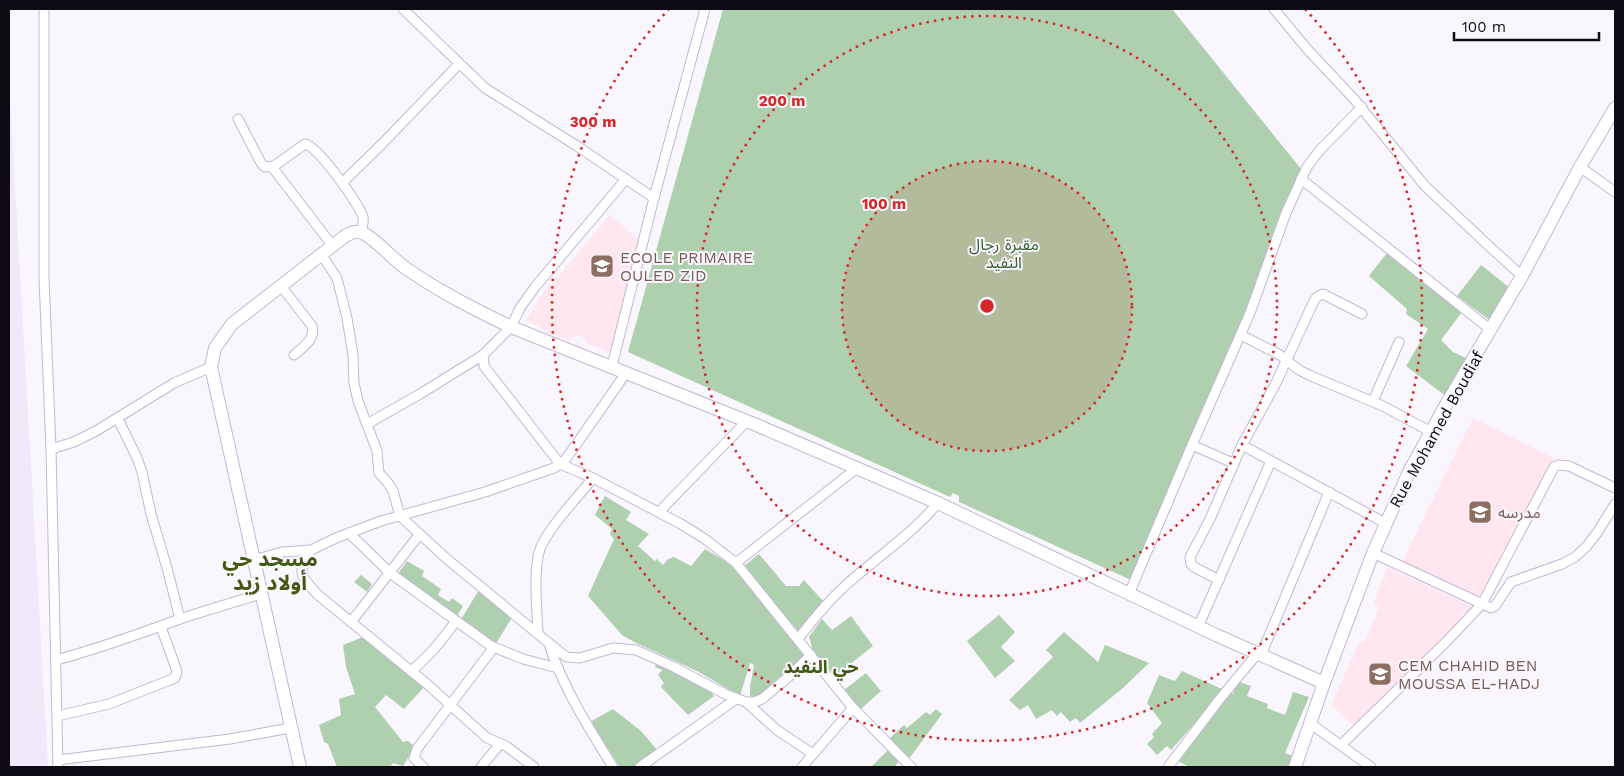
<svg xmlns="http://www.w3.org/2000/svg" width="1624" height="776" viewBox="0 0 1624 776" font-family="'Work Sans','Noto Sans Arabic',sans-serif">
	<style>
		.built { fill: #efe9f9 }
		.education { fill: #ffe6ef }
		.green { fill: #afd0ae }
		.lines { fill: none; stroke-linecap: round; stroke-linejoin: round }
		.street-casing { stroke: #c2b7d6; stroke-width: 11 }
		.secondary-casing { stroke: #c2b7d6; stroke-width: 14 }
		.street { stroke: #fff; stroke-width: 9 }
		.secondary { stroke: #fff; stroke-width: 12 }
		.ring { fill: none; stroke: #d62828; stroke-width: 2.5; stroke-dasharray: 2.5 5 }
		.labels { text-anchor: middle; stroke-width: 4; stroke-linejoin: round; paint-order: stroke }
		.park-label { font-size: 16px; fill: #316332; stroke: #f9f6fd }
		.education-label { font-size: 16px; fill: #785e54; stroke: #f9f6fd; text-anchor: start }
		.street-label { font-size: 16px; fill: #0e0a14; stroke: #f9f6fd }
		.neighbourhood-label { font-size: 18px; font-weight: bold; fill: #425911; stroke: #f9f6fd }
		.district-label { font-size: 21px; font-weight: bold; fill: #425911; stroke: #f9f6fd }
		.centre { fill: #d62828; stroke: #f9f6fd; stroke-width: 2.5 }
		.ring-label { font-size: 15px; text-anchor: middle; font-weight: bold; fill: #d62828; stroke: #f9f6fd; stroke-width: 4; stroke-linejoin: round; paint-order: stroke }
	</style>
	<rect width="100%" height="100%" fill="#f9f6fd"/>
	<polygon class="built" points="9,83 36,553 48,767 9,767"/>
	<g class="education">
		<polygon points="610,215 642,243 611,352 609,352 586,343 584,338 578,335 567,340 526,321 545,290 547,290"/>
		<polygon points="1473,418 1561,462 1485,602 1402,562"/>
		<polygon points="1387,567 1480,610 1359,730 1331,705 1359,643 1366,640 1379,607 1374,603"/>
	</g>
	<g class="green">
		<polygon points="723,9 1172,9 1301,169 1279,217 1251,301 1131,580 959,502 959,496 953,493 950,497 628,352"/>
		<polygon points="1387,253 1462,312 1441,340 1453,352 1468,359 1447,397 1406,366 1428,329 1406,314 1407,309 1369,276"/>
		<polygon points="1481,265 1510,288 1491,321 1457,296"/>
		<path d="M 605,496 L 631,512 L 626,520 L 649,534 L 638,546 L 655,561 L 657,559 L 663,565 L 668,559 L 674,557 L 691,566 L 705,549 L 730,564 L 805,655 C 805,658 805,664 803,667 C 796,684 771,694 754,698 L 750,696 L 750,687 L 754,665 L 750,663 L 740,696 L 697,671 L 636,643 L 622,635 L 588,596 L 614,539 L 610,534 L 612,529 L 595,515 Z"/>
		<polygon points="759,554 786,586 799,586 804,580 823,601 800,633 743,567"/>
		<polygon points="407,561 424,571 422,576 441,589 438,595 449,602 452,598 463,606 456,618 398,574"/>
		<polygon points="361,575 372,584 367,592 354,582"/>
		<polygon points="479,590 513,616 495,645 460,621"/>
		<polygon points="999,615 1015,632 1001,647 1015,661 995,678 967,641"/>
		<polygon points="851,616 873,646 835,676 813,651 809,637 822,619 832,630"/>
		<polygon points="1064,632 1098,662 1105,645 1149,663 1123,688 1080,723 1076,718 1070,722 1061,712 1057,716 1052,710 1036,719 1028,705 1020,710 1009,700 1053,657 1046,650"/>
		<polygon points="363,637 425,686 404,709 386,695 375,707 403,742 408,741 414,746 410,755 403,766 393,763 390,767 337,767 328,744 324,742 319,725 341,715 339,699 355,694 346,667 343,645"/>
		<polygon points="656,664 708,688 714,696 688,715 661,687 664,683 658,675 662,670 655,667"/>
		<polygon points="1182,671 1224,690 1171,750 1167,746 1157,755 1147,744 1154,737 1152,734 1162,723 1147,703 1159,675 1175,681"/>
		<polygon points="866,673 881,691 861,709 844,690"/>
		<polygon points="1237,681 1251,686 1247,696 1268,704 1267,708 1285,715 1293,692 1309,697 1285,753 1298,758 1294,767 1189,767 1176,760 1229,692 1233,694"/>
		<polygon points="613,709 641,731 657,750 635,767 620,767 590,722"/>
		<polygon points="936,709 942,714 908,760 888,740 904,725 907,728 926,712 930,715"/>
		<polygon points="889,749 899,760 895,767 871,767"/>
	</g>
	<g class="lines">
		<g class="street-casing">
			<g id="street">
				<polyline points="44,9 44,278 51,449 58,767"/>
				<polyline points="403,9 485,88 577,146 654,198"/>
				<polyline points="1274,9 1308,50 1354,99 1425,186 1490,247 1522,276"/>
				<path d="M 238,119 L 261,163 L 265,167 L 274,166 L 305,144 C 317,145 359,204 363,217 C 364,221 362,227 362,232"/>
				<polyline points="272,167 332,245"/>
				<polyline points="1580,167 1615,192"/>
				<polyline points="626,179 535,287 520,308 511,327 483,355 484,366 560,464 593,478 681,524 705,539 736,563 853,708 911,767"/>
				<polyline points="1301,179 1491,330"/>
				<polyline points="342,183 383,143 459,64"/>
				<polyline points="321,254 337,278 347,318 353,355 354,383 358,401 377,451 379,473 388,483 393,491 400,516 447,559 561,653 567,657 580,658 613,648 636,650 674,667 725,694 746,702 754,702 762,699 793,673 811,655"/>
				<path d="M 281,286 L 312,326 C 316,339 303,347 294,355"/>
				<polyline points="1241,335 1280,355 1299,370 1311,376 1383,406 1431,432"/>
				<polyline points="612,366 654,198 705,9"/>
				<polyline points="1373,401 1399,342"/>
				<polyline points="118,419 137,458 142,472 151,514 167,568 180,619"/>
				<polyline points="367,424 420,394 483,355"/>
				<polyline points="1192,445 1233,463"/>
				<polyline points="1242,445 1385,523"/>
				<polyline points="51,449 74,442 96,431 174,383 211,367"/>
				<polyline points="659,512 747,421"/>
				<polyline points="349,533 390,573 491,646 523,659 558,668"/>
				<path d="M 311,550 C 297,575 299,574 318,595 L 427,684 L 487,738 L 506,746 L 534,767"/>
				<polyline points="1373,553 1491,608 1495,606 1511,582 1562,564 1575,557 1586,547 1597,533 1615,504"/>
				<polyline points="254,560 282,552 311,550 336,538 381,521 485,492 554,468 565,460 578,442 626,373"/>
				<polyline points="736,563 857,468"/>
				<polyline points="1219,580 1194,567 1191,564 1190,557 1210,519 1242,445 1275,385 1314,301 1317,297 1323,294 1362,314"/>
				<polyline points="1129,594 1192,445 1250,313 1286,213 1307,167 1319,151 1362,107"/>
				<polyline points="351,622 419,535"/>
				<polyline points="1198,627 1271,461"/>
				<path d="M 538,633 C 537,611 533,570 540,549 C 548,528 578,497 593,478"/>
				<path d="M 798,639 C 813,620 828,601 846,585 C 877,557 911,535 938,503"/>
				<path d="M 549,644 C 563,688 589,728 613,767"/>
				<polyline points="1261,655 1329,492"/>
				<path d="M 56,660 C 98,649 139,634 180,619 C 207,610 234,602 261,594"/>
				<path d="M 411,671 C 429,657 443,639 456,621"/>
				<polyline points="746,702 777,730 813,754"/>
				<polyline points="57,716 109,704 175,678 177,671 161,627"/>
				<polyline points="1311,724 1371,767"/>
				<polyline points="1341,745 1447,641 1482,604 1554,467 1559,465 1569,466 1615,488"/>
				<polyline points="58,760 230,739 290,728"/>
				<polyline points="423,767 414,758 417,749 494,647"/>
				<polyline points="481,767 500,744"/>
				<polyline points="640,767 736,699"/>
				<polyline points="802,767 853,708"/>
				<polyline points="1168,767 1219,700 1257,654"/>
			</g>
		</g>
		<g class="secondary-casing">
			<g id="secondary">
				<path d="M 300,767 L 211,367 L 215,348 L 232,324 L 345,236 C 351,233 356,230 363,233 C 378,241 392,259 407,269 C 440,292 476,310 511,327 L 754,424 L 938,503 L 1216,635 L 1324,683"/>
				<polyline points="1295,767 1324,683 1373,553 1409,472 1447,403 1522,276 1580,167 1615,108"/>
			</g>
		</g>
		<use href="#street" class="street"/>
		<use href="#secondary" class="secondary"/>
	</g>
	<circle cx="987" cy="306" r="145" fill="#d62828" fill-opacity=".12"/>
	<g class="ring">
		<circle cx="987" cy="306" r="145"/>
		<circle cx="987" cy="306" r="290"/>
		<path d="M1305 9A435 435 0 1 1 669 9"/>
	</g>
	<defs>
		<g id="school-square" transform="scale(1.25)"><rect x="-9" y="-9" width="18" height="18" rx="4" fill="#8d6e63" stroke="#f9f6fd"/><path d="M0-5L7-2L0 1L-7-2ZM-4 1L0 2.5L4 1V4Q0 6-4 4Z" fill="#fff"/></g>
	</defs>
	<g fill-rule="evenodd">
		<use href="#school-square" x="602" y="266"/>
		<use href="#school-square" x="1480" y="512"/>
		<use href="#school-square" x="1380" y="674"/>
	</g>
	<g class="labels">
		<g class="park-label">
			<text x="1004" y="250">مقبرة رجال<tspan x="1004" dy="18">النفيد</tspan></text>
		</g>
		<g class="education-label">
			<text x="620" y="263">ECOLE PRIMAIRE<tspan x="620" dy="18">OULED ZID</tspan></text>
			<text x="1498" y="518">مدرسه</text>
			<text x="1398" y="671">CEM CHAHID BEN<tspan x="1398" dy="18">MOUSSA EL-HADJ</tspan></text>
		</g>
		<g class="street-label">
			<text transform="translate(1436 429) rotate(-61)" y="6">Rue Mohamed Boudiaf</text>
		</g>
		<g class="neighbourhood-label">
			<text x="821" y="673">حي النفيد</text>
		</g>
		<g class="district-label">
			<text x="270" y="566">مسجد حي<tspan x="270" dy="24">أولاد زيد</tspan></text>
		</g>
	</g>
	<circle cx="987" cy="306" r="8" class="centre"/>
	<g class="ring-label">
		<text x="782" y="106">200 m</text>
		<text x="593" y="127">300 m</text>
		<text x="884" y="209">100 m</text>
	</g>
	<rect width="1624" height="776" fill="none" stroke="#0e0a14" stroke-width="20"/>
	<path d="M1454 32v8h145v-8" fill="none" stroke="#0e0a14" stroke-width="2.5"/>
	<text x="1462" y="32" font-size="15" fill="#0e0a14" stroke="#f9f6fd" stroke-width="4" paint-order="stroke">100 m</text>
</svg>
